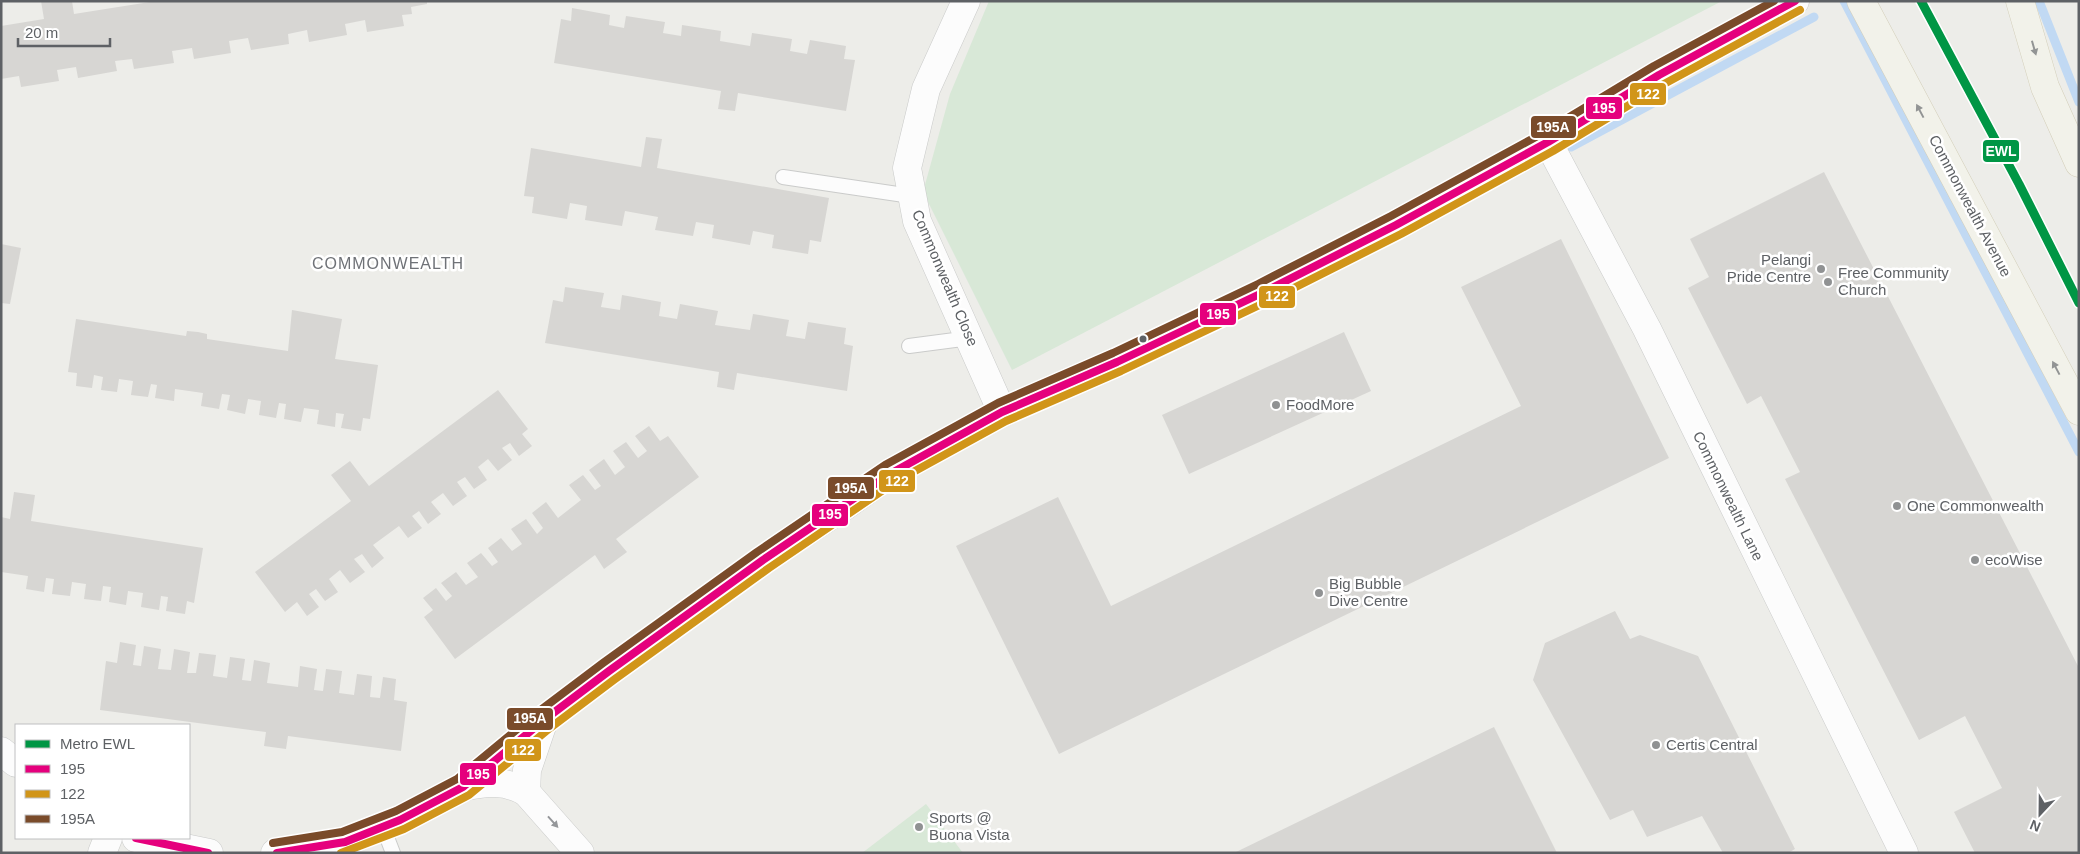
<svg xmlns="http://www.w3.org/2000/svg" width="2080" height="854" viewBox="0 0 2080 854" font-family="Arial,sans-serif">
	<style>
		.green { fill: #d8e8d7 }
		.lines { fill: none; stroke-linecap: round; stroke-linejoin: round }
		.stream { stroke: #c1d9f3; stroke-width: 9 }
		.building { fill: #d7d6d3 }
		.service-casing { stroke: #cacbca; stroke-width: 16 }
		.minor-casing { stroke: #cacbca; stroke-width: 29 }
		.primary-casing { stroke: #d3ceb9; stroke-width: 29 }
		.service { stroke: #fcfcfc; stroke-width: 14 }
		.minor { stroke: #fcfcfc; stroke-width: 28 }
		.primary { stroke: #f2f2ea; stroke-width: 28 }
		.bus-1-casing { stroke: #fff; stroke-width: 11 }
		.bus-2-casing { stroke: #fff; stroke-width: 11 }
		.bus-3-casing { stroke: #fff; stroke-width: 11 }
		.bus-1 { stroke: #e5007d; stroke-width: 8 }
		.bus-2 { stroke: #d19519; stroke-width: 8 }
		.bus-3 { stroke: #7a4b2a; stroke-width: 8 }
		.metro-1-casing { stroke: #fff; stroke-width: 12 }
		.metro-1 { stroke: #009645; stroke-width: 9 }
		.oneway { fill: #929494 }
		.oneway2 { fill: #95979a }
		.poi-dot { fill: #909293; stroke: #fff; stroke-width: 2 }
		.bus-dot { fill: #5e6165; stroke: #fff; stroke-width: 2 }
		.labels { text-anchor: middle; stroke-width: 5; stroke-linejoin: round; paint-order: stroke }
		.street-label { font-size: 15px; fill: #5e6165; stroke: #fff }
		.poi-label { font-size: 15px; fill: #5e6165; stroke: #fff; text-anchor: start }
		.neighbourhood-label { font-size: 16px; letter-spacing: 1px; fill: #6f7277; stroke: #fff }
		.line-badge { stroke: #fff; stroke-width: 2 }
		.badge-label { font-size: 14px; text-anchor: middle; font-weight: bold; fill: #fff }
	</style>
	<rect width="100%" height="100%" fill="#edede9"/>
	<g class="green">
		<polygon points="989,1 1722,1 1012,370 923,192 950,94"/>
		<polygon points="926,804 963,853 862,853 866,850"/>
	</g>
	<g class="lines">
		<g class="stream">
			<polyline points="1844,1 2079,452"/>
			<polyline points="2039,1 2079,102"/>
			<polyline points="1571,147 1814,17"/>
		</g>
	</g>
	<g class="building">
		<polygon points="41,1 72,1 74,14 156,1 427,1 427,4 411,7 412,14 402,15 404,26 367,32 365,20 345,24 347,35 309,42 307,30 288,34 289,44 251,50 248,38 229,41 231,53 194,59 192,48 172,51 174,63 134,69 132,59 115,61 117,71 78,78 76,67 57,70 59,81 21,87 19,76 1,79 1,26 44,19"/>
		<polygon points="572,8 610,15 609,25 624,28 626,16 665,22 663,33 681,36 682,25 721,31 720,41 750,46 752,33 792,39 790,51 807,54 810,40 846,46 844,59 855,60 846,111 738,93 735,111 718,109 721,91 554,63 561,19 571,21"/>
		<polygon points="646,137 662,139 657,168 829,198 821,242 810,240 808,254 772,248 774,235 753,231 750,245 712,238 714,225 696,222 693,236 655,230 658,217 625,211 622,226 585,220 587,206 570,203 567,219 532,213 534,197 524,196 531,148 641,167"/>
		<polygon points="1824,172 2079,668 2079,853 1975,853 1954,812 2002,788 1965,716 1919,740 1785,479 1800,472 1761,396 1747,404 1688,288 1709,277 1690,239"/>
		<polygon points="1561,239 1669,458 1059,754 956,546 1058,497 1111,606 1521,406 1461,287"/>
		<polygon points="1,244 21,248 10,304 1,303"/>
		<polygon points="565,287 604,293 601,307 620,310 622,295 661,302 659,316 677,319 680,304 718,311 715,325 750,330 753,314 789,320 786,336 805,339 808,322 846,328 844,344 853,346 847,391 737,373 734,390 717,387 719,372 545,343 553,300 563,302"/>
		<polygon points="292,310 342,319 335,359 378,365 370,419 363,418 361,431 341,428 344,414 336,413 335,427 317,424 319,410 304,408 301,422 284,419 286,404 279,403 276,418 259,415 261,401 248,399 245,414 227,410 230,395 222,394 219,409 201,406 203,393 175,389 174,401 155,398 157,385 151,384 148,397 131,395 133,381 119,379 117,392 101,390 103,377 94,375 92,388 76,386 77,373 68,372 76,319 186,336 187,331 198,332 207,334 207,339 288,351"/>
		<polygon points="1344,332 1371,391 1189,474 1162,415"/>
		<polygon points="498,390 528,429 522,434 532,446 519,456 510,443 502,448 512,460 498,471 488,459 478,467 487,480 474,489 465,477 457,482 467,496 453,506 443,493 431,502 441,514 428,524 419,511 412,516 422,528 408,538 399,526 373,545 384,558 372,568 362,554 354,559 365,572 350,583 340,570 329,579 338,592 325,601 316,589 309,594 319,607 307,616 297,602 285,612 255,572 351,501 331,475 350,461 369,486"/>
		<polygon points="649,426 660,441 668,436 699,477 616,539 627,552 604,569 595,555 455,659 424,617 433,610 423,598 436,588 446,601 452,596 441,583 456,572 466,585 478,577 467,563 481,553 492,566 498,562 488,548 501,538 512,551 522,544 511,529 526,519 537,534 543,528 532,513 546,502 558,518 581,500 569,485 583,475 595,490 601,486 589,470 604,459 615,475 625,467 613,451 626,442 638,458 647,451 635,436"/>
		<polygon points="14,492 35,495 31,521 203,548 194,603 187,601 185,614 166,611 168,597 161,596 159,610 141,607 143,593 128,591 126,605 109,602 111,587 103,586 101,601 84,599 86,584 72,582 70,596 52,594 54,579 46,578 44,592 26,589 28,576 1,572 1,517 10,519"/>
		<polygon points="1615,611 1630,639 1640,635 1698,656 1795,849 1788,853 1723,853 1702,816 1647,837 1633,810 1610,820 1533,680 1545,643"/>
		<polygon points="120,642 136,645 133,665 141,666 144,646 161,649 158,669 171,670 174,649 190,652 187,673 196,673 199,653 216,655 213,676 227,678 230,657 245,659 242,680 251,681 254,660 270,663 267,683 298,687 300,666 317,669 314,690 323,691 326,669 342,671 339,693 354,695 357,674 372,676 370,697 380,698 383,677 396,679 394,700 407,702 401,751 288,736 286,749 264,746 266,732 100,710 106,661 117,663"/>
		<polygon points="1494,727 1557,853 1234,853"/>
	</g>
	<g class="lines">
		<g class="service-casing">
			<g id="service">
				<polyline points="783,177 911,196"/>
				<polyline points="909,346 970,338"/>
				<polyline points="383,827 393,853"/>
			</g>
		</g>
		<g class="minor-casing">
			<g id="minor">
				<polyline points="966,1 926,89 907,168 917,221 1002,412"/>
				<polyline points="1548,142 1647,329 1904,853"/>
				<polyline points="1,751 16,763"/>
				<path d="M 463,787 C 485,782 506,780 526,792 L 580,853"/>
				<polyline points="526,792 527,770 544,720"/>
				<polyline points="136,838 209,853"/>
				<polyline points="102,853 108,838"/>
				<polyline points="275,853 345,842 400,820 463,787 544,720 609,671 763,560 839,510 890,474 1002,412 1117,362 1262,293 1396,225 1548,142 1659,75 1795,1"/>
			</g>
		</g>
		<g class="primary-casing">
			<g id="primary">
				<polyline points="1861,1 2079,411"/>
				<polyline points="2020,1 2045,87 2079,163"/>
			</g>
		</g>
		<use href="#service" class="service"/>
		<use href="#minor" class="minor"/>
		<use href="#primary" class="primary"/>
		<g class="bus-1-casing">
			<g id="bus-1">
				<polyline points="136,838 208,853"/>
				<polyline points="277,853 345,842 400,820 463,787 544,720 609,671 763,560 890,474 1002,412 1117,362 1262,293 1396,225 1548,142 1659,75 1795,1"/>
			</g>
		</g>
		<g class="bus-2-casing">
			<polyline id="bus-2" points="341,853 404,829 469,795 550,728 615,679 769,568 895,482 1006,421 1121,371 1266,302 1401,234 1553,151 1664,84 1800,10"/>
		</g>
		<g class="bus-3-casing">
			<polyline id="bus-3" points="273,843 342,832 396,811 457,779 538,712 603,663 757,552 885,465 998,403 1113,353 1258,284 1391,216 1543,133 1654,66 1774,1"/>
		</g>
		<use href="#bus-1" class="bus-1"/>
		<use href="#bus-2" class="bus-2"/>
		<use href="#bus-3" class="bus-3"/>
		<g class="metro-1-casing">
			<polyline id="metro-1" points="1921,1 2019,184 2079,303"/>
		</g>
		<use href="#metro-1" class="metro-1"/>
	</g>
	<defs><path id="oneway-solid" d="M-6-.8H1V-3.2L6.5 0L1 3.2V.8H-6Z" transform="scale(1.25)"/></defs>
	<g class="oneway">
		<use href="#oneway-solid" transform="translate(2034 48) rotate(74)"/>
		<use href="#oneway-solid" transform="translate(1920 111) rotate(-118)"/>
		<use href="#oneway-solid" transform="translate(2056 368) rotate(-118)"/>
	</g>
	<use class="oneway2" href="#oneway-solid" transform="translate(553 822) rotate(48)"/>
	<g class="poi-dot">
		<circle cx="1821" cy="269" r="5"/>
		<circle cx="1828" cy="282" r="5"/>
		<circle cx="1276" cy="405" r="5"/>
		<circle cx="1897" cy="506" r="5"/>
		<circle cx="1975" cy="560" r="5"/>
		<circle cx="1319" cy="593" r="5"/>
		<circle cx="1656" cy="745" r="5"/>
		<circle cx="919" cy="827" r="5"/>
	</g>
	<circle class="bus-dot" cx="1143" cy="339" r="4.5"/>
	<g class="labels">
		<g class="street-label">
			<text transform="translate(1970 206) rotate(62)" y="5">Commonwealth Avenue</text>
			<text transform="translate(945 278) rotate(67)" y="5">Commonwealth Close</text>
			<text transform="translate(1728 496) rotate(64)" y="5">Commonwealth Lane</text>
		</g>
		<g class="poi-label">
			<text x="1811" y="265" text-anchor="end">Pelangi<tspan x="1811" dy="17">Pride Centre</tspan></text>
			<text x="1838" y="278">Free Community<tspan x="1838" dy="17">Church</tspan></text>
			<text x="1286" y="410">FoodMore</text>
			<text x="1907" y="511">One Commonwealth</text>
			<text x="1985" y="565">ecoWise</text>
			<text x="1329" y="589">Big Bubble<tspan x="1329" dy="17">Dive Centre</tspan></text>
			<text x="1666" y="750">Certis Central</text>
			<text x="929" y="823">Sports @<tspan x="929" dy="17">Buona Vista</tspan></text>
		</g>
		<g class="neighbourhood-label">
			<text x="388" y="269">COMMONWEALTH</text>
		</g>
	</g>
	<g class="line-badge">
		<rect x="1629" y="82" width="38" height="24" rx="5" fill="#d19519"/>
		<rect x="1585" y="96" width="38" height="24" rx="5" fill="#e5007d"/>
		<rect x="1530" y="115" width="47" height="24" rx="5" fill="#7a4b2a"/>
		<rect x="1982" y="139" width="38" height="24" rx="5" fill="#009645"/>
		<rect x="1258" y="285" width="38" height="24" rx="5" fill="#d19519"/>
		<rect x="1199" y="302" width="38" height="24" rx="5" fill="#e5007d"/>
		<rect x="878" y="469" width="38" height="24" rx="5" fill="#d19519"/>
		<rect x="827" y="476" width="48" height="24" rx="5" fill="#7a4b2a"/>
		<rect x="811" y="503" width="38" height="24" rx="5" fill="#e5007d"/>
		<rect x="506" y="707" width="48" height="24" rx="5" fill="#7a4b2a"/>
		<rect x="504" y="738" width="38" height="24" rx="5" fill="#d19519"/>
		<rect x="459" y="762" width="38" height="24" rx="5" fill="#e5007d"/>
	</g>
	<g class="badge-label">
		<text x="1648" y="99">122</text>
		<text x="1604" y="113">195</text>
		<text x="1553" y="132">195A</text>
		<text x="2001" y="156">EWL</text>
		<text x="1277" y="301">122</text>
		<text x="1218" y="319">195</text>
		<text x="897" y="486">122</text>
		<text x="851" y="493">195A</text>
		<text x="830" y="519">195</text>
		<text x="530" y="723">195A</text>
		<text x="523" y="755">122</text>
		<text x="478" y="779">195</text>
	</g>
	<rect width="2080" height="854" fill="none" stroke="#5e6165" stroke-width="5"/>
	<rect x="15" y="724" width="175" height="115" fill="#ffffff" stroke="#bfc0c1"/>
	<rect x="25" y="740" width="25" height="8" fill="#009645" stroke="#bfc0c1"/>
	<text x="60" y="749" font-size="15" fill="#5e6165">Metro EWL</text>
	<rect x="25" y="765" width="25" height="8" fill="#e5007d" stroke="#bfc0c1"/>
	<text x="60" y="774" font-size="15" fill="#5e6165">195</text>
	<rect x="25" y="790" width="25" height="8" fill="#d19519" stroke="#bfc0c1"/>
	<text x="60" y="799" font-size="15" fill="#5e6165">122</text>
	<rect x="25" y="815" width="25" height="8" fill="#7a4b2a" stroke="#bfc0c1"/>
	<text x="60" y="824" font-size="15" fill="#5e6165">195A</text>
	<g transform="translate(2040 814) rotate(202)" stroke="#ffffff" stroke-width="4" paint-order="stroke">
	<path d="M0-4L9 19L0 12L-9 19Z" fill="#5e6165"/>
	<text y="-8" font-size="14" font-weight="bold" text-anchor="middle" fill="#5e6165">N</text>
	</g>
	<path d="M18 38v8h92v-8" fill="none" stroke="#5e6165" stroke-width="2.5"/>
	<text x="25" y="38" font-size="15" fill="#5e6165" stroke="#ffffff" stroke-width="4" paint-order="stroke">20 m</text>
</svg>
